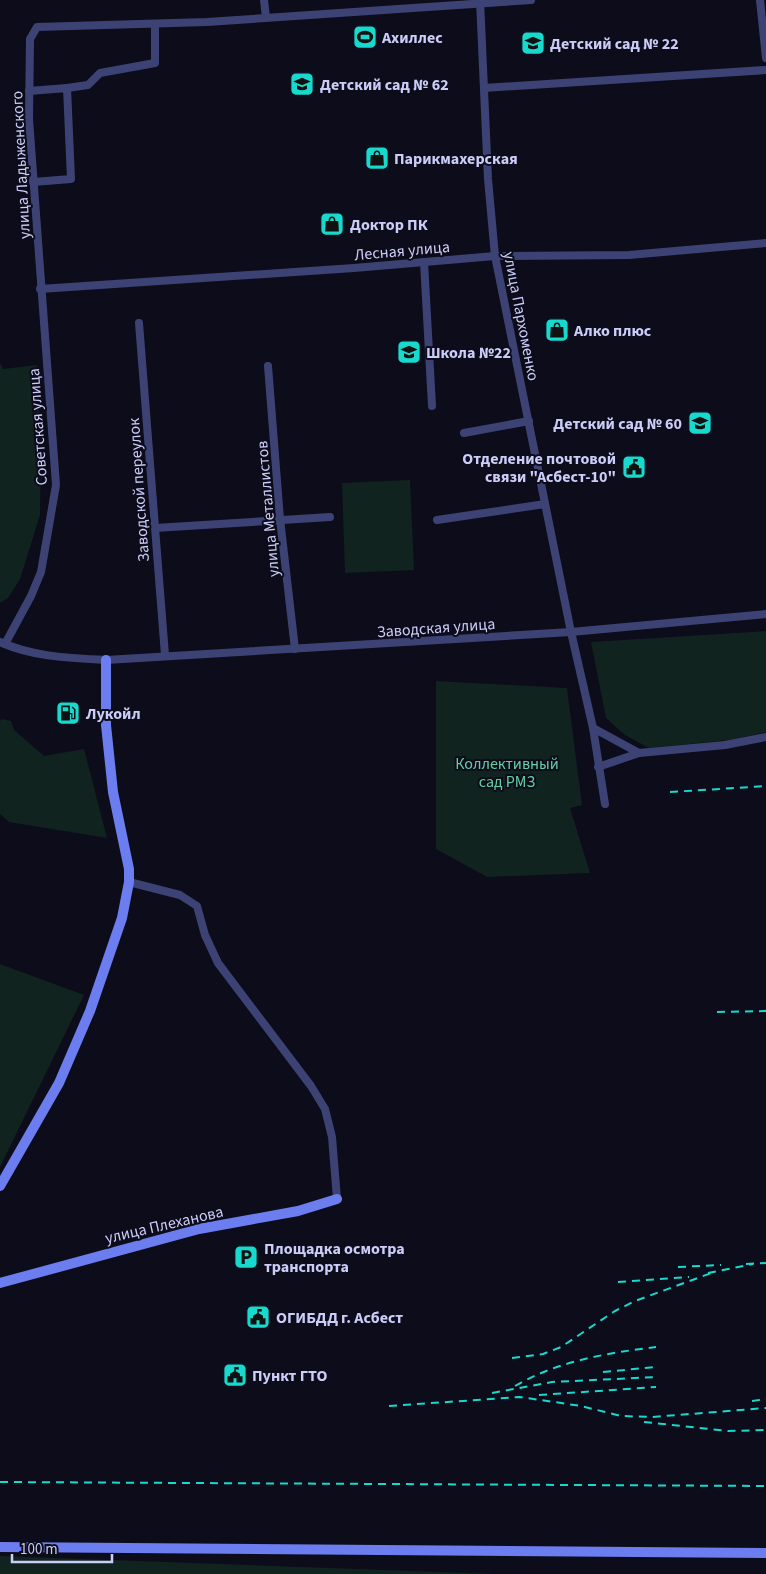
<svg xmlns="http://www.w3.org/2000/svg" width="766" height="1574" viewBox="0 0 766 1574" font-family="'Source Sans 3',sans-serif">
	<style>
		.green { fill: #10231f }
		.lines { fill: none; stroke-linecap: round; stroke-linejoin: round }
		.street { stroke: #3c4374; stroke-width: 8 }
		.secondary { stroke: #6c7def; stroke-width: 10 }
		.rail { stroke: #17d9cd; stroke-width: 2; stroke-dasharray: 8 6; stroke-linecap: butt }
		.labels { text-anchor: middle; stroke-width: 4; stroke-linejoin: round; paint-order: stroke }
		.poi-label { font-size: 16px; font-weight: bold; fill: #cbcdf9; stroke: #0d0c1a; text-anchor: start }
		.street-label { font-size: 16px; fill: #cbcdf9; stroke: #0d0c1a }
		.park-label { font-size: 16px; fill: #60d0a2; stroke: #0d0c1a }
	</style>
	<rect width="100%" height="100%" fill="#0d0c1a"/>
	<g class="green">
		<polygon points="0,363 3,369 37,365 41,442 40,515 20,579 8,598 0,603"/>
		<polygon points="410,480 414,570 345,573 342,483"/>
		<polygon points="766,631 766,732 729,740 649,748 625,735 606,718 591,642"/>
		<polygon points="436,681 567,688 582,805 570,808 590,873 487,877 436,849"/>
		<polygon points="2,719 11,721 14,730 44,756 84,749 107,838 9,822 0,814 0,721"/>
		<polygon points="0,964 84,995 0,1167"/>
		<polygon points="0,1556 494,1574 0,1574"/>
	</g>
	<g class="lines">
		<g class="street">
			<polyline points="264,0 266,18"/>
			<polyline points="480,0 488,179 495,256 571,632 593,728 605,804"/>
			<polyline points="760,0 766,58"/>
			<polyline points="67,88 88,85 100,73 155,63 155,24"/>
			<polyline points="484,88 766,70"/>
			<polyline points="29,91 67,88 71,179 33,182"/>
			<polyline points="424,262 432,406"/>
			<polyline points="40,289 354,268 495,256 629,255 766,243"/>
			<polyline points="139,323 165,655"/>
			<polyline points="268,366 280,519 295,649"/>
			<polyline points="464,433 529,421"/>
			<polyline points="437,520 545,504"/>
			<polyline points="155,528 330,517"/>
			<path d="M 0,642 C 33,657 70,658 106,660 L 571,632 L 766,614"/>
			<polyline points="5,644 31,596 41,572 56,485 29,119 30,39 37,27 207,22 531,0"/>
			<polyline points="593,728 639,753 725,745 766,737"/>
			<polyline points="598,767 639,753"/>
			<polyline points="129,882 180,895 197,906 205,935 218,963 311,1086 325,1109 332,1137 337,1199"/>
		</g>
		<g class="secondary">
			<polyline points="0,1186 59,1083 90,1011 122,918 129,882 129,869 113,792 106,725 106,660"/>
			<polyline points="0,1283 199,1229 298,1211 337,1199"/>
			<polyline points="0,1547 766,1553"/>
		</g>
		<g class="rail">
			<polyline points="670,792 766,786"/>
			<polyline points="717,1012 766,1011"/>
			<polyline points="746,1264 766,1263"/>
			<polyline points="678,1267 721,1265"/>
			<polyline points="708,1273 753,1264"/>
			<polyline points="618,1282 689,1277"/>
			<polyline points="512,1358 543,1354 561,1347 615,1311 635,1301 714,1272"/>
			<polyline points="603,1372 655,1367"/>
			<path d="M 515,1386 C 558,1361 607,1353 656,1347"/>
			<polyline points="492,1393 552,1382 656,1377"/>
			<polyline points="539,1395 656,1387"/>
			<polyline points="752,1401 766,1399"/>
			<polyline points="389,1406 520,1397 581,1406 621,1416 652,1417 766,1408"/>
			<polyline points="644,1422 728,1431 766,1430"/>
			<polyline points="0,1482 766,1486"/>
		</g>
	</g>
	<defs>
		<g id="stadium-square" transform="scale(1.25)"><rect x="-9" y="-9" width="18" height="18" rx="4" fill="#17d9cd" stroke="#0d0c1a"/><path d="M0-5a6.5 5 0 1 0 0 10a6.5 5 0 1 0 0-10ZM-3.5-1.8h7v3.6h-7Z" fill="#111"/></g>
		<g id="school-square" transform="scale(1.25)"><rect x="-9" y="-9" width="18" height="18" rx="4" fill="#17d9cd" stroke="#0d0c1a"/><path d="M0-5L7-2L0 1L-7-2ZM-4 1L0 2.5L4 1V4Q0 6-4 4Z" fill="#111"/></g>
		<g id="shop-square" transform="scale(1.25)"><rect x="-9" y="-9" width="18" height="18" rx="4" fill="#17d9cd" stroke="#0d0c1a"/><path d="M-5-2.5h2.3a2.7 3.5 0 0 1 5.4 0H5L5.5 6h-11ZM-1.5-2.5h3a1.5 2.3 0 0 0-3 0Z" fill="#111"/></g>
		<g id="civic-square" transform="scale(1.25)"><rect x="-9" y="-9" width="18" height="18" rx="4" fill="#17d9cd" stroke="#0d0c1a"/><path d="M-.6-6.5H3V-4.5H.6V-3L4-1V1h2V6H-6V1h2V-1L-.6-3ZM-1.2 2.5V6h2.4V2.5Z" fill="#111"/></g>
		<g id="fuel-square" transform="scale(1.25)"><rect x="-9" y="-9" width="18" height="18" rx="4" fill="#17d9cd" stroke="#0d0c1a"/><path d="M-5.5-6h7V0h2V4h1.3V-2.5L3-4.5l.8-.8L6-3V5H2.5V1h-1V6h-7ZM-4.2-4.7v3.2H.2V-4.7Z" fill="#111"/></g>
		<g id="parking-square" transform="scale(1.25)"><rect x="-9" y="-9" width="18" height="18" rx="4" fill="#17d9cd" stroke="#0d0c1a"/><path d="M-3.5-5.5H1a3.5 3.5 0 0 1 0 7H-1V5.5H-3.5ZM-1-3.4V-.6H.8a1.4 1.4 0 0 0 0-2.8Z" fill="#111"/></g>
	</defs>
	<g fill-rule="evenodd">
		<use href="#stadium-square" x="365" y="37"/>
		<use href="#school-square" x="533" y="43"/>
		<use href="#school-square" x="302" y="84"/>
		<use href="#shop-square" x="377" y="158"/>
		<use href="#shop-square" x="332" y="224"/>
		<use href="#shop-square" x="557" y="330"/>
		<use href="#school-square" x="409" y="352"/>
		<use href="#school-square" x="700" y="423"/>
		<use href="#civic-square" x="634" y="467"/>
		<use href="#fuel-square" x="68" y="713"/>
		<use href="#parking-square" x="246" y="1257"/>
		<use href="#civic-square" x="258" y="1317"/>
		<use href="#civic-square" x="235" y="1375"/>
	</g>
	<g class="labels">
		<g class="poi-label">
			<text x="382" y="43">Ахиллес</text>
			<text x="550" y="49">Детский сад № 22</text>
			<text x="320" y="90">Детский сад № 62</text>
			<text x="394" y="164">Парикмахерская</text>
			<text x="350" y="230">Доктор ПК</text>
			<text x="574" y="336">Алко плюс</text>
			<text x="426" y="358">Школа №22</text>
			<text x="682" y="429" text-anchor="end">Детский сад № 60</text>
			<text x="616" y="464" text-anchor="end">Отделение почтовой<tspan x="616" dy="18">связи "Асбест-10"</tspan></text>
			<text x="86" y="719">Лукойл</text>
			<text x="264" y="1254">Площадка осмотра<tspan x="264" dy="18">транспорта</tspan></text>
			<text x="276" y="1323">ОГИБДД г. Асбест</text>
			<text x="252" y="1381">Пункт ГТО</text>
		</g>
		<g class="street-label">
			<text transform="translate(20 165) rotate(-93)" y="6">улица Ладыженского</text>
			<text transform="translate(402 250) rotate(-5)" y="6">Лесная улица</text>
			<text transform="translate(522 316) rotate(79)" y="6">улица Пархоменко</text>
			<text transform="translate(37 427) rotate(-94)" y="6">Советская улица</text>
			<text transform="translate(138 490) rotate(-94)" y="6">Заводской переулок</text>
			<text transform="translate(267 509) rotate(-95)" y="6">улица Металлистов</text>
			<text transform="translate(436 627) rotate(-4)" y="6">Заводская улица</text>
			<text transform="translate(164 1224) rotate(-13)" y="6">улица Плеханова</text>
		</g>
		<g class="park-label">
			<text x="507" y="769">Коллективный<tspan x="507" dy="18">сад РМЗ</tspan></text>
		</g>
	</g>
	<path d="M12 1554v8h100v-8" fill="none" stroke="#cbcdf9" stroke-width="2.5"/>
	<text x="20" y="1554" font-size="15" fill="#cbcdf9" stroke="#0d0c1a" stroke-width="4" paint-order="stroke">100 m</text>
</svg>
